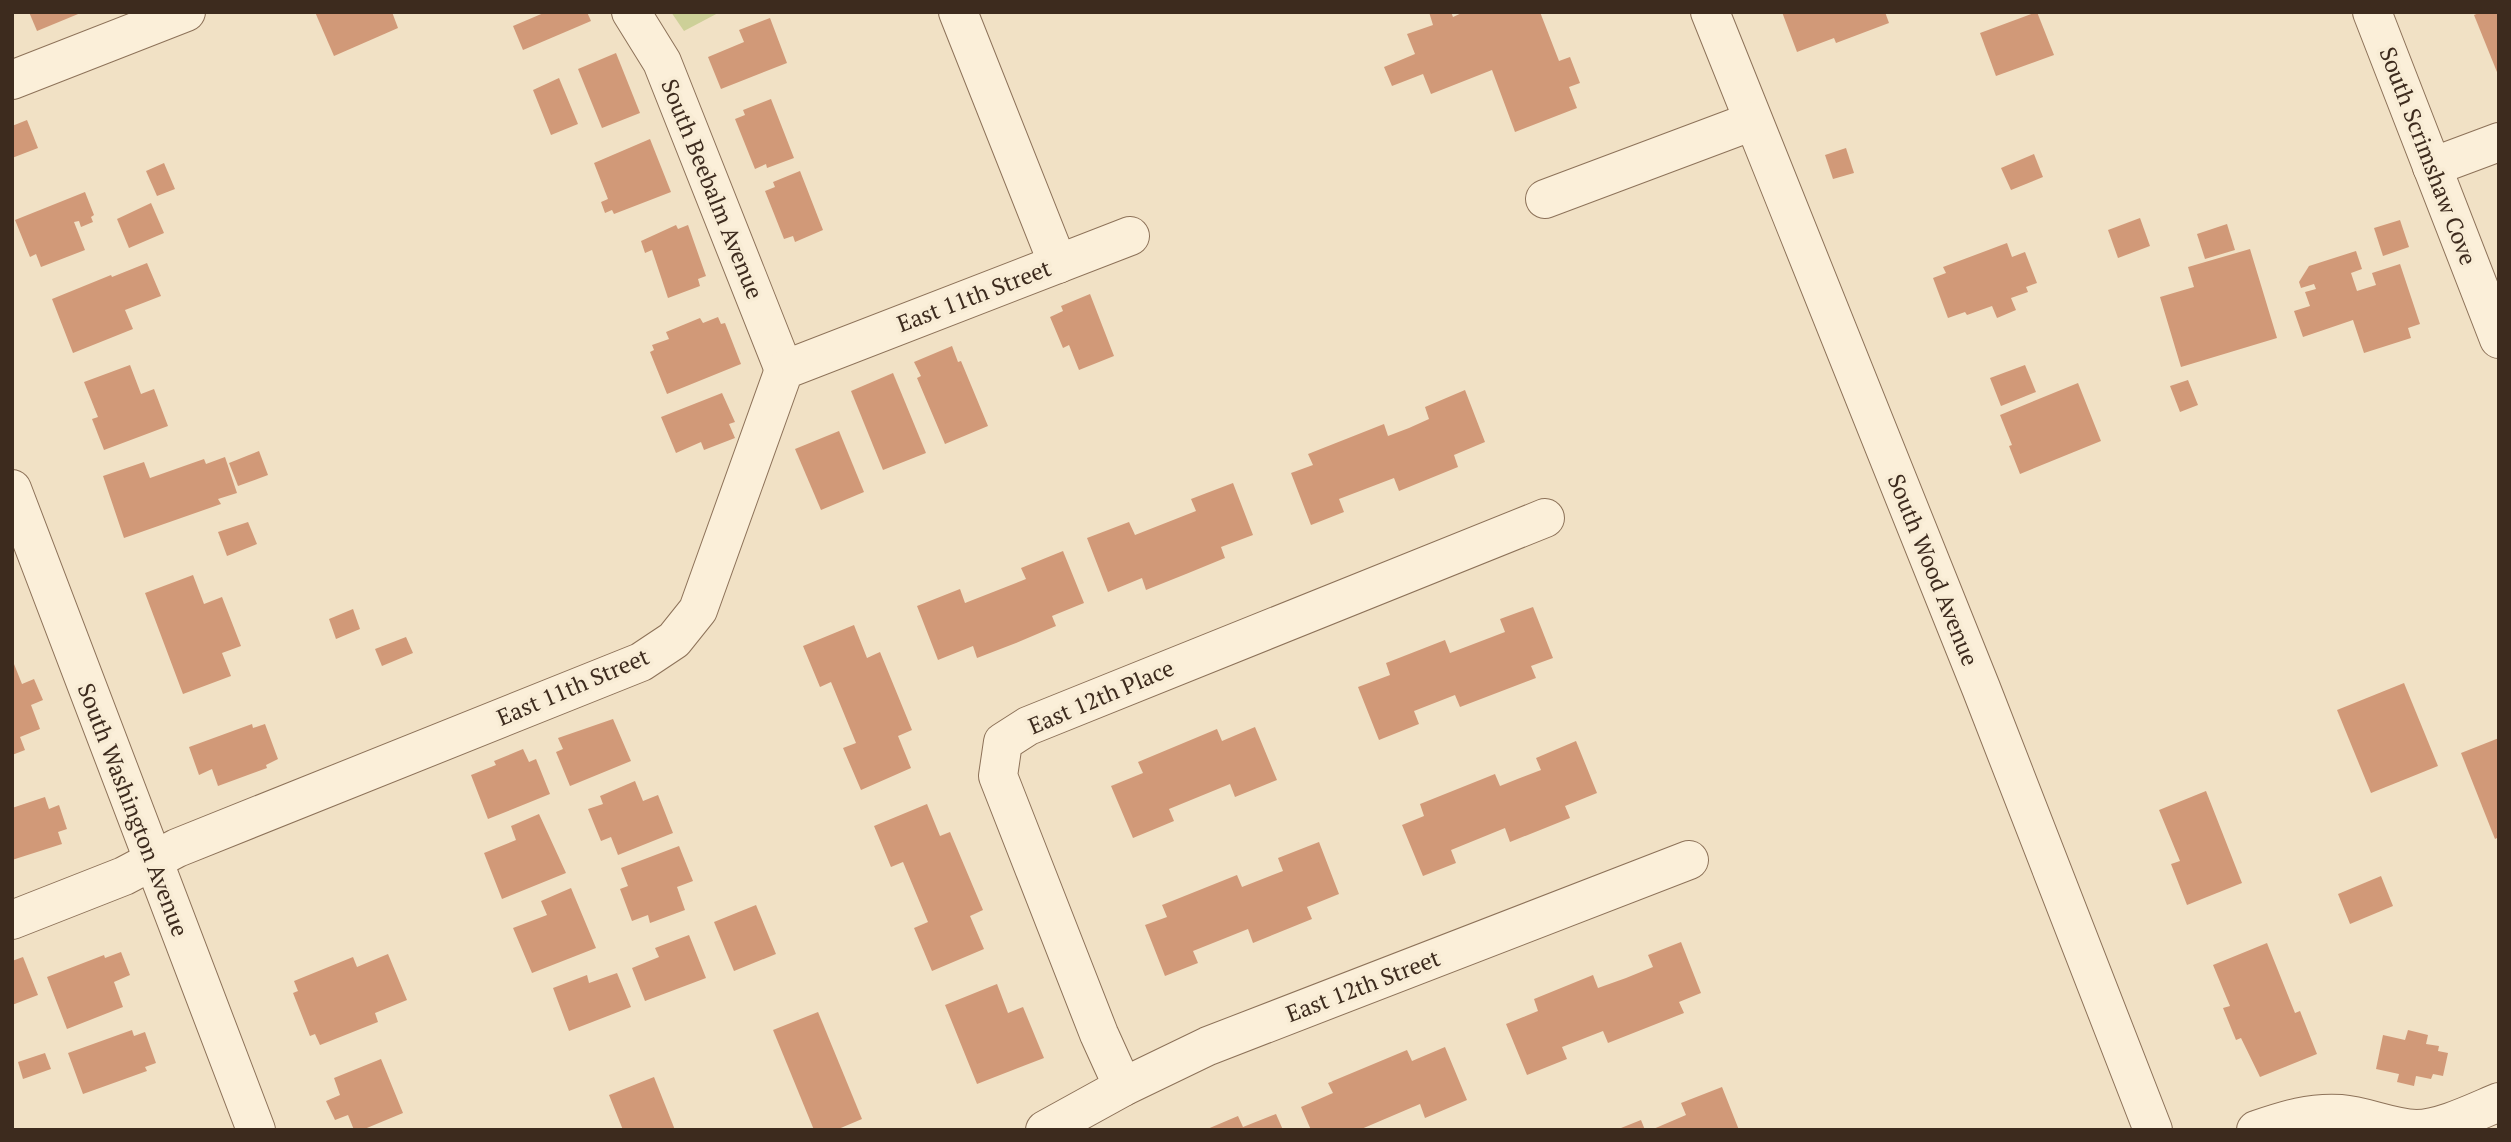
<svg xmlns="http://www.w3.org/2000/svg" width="2511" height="1142" viewBox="0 0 2511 1142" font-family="'PT Serif',serif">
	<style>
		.green { fill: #cdd098 }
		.building { fill: #d19978 }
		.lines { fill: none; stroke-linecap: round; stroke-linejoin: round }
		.minor-casing { stroke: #8d7259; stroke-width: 40 }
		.minor { stroke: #fbefd9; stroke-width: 38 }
		.labels { text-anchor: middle; stroke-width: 7; stroke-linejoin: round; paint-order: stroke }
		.street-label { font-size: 23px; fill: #3d2b1e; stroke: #f8ecd5 }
	</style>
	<rect width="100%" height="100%" fill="#f1e1c5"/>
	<polygon class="green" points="671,12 720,12 684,31"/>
	<g class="building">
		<polygon points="29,12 83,12 37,31"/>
		<polygon points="315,12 392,12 398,28 334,56"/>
		<polygon points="546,12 587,12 591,21 523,50 513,26"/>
		<polygon points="1429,12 1451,12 1453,17 1464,12 1540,12 1559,61 1570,57 1580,83 1569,87 1577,108 1515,132 1492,70 1431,94 1423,74 1392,86 1384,67 1415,54 1407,34 1433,25"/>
		<polygon points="1782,12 1885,12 1889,23 1836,43 1834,38 1797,52"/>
		<polygon points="2037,12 2054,55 1996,76 1980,33"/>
		<polygon points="2481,12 2499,12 2499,77 2474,15"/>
		<polygon points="770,18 787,63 721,89 708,57 744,42 739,30"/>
		<polygon points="616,53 640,113 602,128 578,69"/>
		<polygon points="559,78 578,124 551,135 533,90"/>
		<polygon points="771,99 794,158 767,168 766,164 755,169 735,119 745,115 743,110"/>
		<polygon points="27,120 38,148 12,158 12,126"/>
		<polygon points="650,139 671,192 614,214 612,210 605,213 601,202 608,199 594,163"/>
		<polygon points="1846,148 1854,173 1833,179 1825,155"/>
		<polygon points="2034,154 2043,177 2011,190 2001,168"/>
		<polygon points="164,163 175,189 157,196 146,171"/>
		<polygon points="800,171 823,230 795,242 793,236 784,239 765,191 775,187 773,182"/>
		<polygon points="85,192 94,215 91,217 93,222 81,227 79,221 74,222 85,250 41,267 36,254 30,257 15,220"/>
		<polygon points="151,203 164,233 129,248 117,219"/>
		<polygon points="2140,218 2150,246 2118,258 2108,230"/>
		<polygon points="2400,220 2409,247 2383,256 2374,228"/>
		<polygon points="2227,224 2235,250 2205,259 2197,234"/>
		<polygon points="676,225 678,229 688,225 706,276 698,279 700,286 668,298 652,250 645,253 641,241"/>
		<polygon points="2007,243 2012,257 2025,252 2037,283 2026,287 2028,292 2011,298 2016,310 1997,318 1992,306 1967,315 1965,312 1948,318 1933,278 1946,273 1943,267"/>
		<polygon points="2250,249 2277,338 2181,367 2160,297 2194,287 2188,267"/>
		<polygon points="2356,251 2362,269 2351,273 2357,291 2376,285 2372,273 2400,264 2420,324 2408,328 2411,338 2364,353 2353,320 2303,337 2294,311 2310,306 2305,292 2316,289 2314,284 2301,288 2299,282 2309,266"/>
		<polygon points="147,263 161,296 125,310 133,329 73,353 52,299 111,275 112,277"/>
		<polygon points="1090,294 1114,356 1079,370 1069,345 1063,348 1050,317 1063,311 1061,306"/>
		<polygon points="718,317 721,324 725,323 741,364 667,394 650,352 654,350 652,345 669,339 666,332 700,318 703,323"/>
		<polygon points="952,346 958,362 961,361 988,426 945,444 917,378 921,376 914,362"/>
		<polygon points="130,365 141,394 154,389 168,426 104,450 92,419 98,417 84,382"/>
		<polygon points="2025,365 2036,392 2001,406 1990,378"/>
		<polygon points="893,373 926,453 883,470 851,391"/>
		<polygon points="2188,380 2198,405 2180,412 2170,386"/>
		<polygon points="2078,383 2101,441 2020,474 2009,446 2012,445 2000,415"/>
		<polygon points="1465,390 1485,442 1454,455 1458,467 1399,491 1394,478 1339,499 1344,512 1311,525 1291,473 1313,465 1308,454 1384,424 1388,436 1409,428 1429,419 1425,407"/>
		<polygon points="722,393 735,422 729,424 735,438 704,450 701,442 676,453 661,417"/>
		<polygon points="839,431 864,492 821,510 795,449"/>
		<polygon points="259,451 268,475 238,486 229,463"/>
		<polygon points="225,457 237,493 218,499 221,504 124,538 103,476 144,462 150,478 204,459 206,464"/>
		<polygon points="1233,483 1253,535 1221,547 1225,558 1186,574 1146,590 1142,578 1108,592 1087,538 1129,522 1135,535 1196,511 1191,499"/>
		<polygon points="248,522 257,544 227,556 218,532"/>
		<polygon points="1063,551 1084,603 1052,616 1056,626 1016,643 977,658 973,646 938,660 917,606 960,589 965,603 1026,579 1021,568"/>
		<polygon points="193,575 204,604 222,597 241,646 222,653 231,676 183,694 145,593"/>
		<polygon points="1533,607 1553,658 1531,666 1536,678 1460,707 1455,695 1414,711 1419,724 1379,740 1358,687 1390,675 1386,663 1445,640 1450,653 1505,632 1500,619"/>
		<polygon points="353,609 360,629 336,639 329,619"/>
		<polygon points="854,625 867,658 880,652 912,730 898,736 911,768 861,790 843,748 856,743 831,682 820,687 803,646"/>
		<polygon points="406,637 413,653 382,666 375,649"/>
		<polygon points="12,659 22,684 34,679 43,700 31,705 40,729 20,737 25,750 12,755"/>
		<polygon points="2404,683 2438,766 2371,793 2337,710"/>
		<polygon points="613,719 631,761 570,786 556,752 563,749 558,738"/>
		<polygon points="252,724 253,728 265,724 278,759 266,765 267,768 218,786 212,769 199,775 189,747"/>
		<polygon points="1255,727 1277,780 1235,797 1230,784 1169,809 1174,821 1133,838 1111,786 1143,773 1138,762 1217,729 1222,741"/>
		<polygon points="2499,738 2499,837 2495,839 2461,753"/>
		<polygon points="1576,741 1597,793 1565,806 1570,818 1510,842 1505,828 1451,850 1456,863 1423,876 1402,825 1424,816 1420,804 1495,774 1500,786 1520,778 1541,770 1536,758"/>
		<polygon points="523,749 529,762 536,759 550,794 488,819 471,775 496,765 494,761"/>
		<polygon points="635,781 643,801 658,795 673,833 618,855 611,837 601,841 588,809 603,804 600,796"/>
		<polygon points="2206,791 2242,883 2187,905 2171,864 2180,861 2159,810"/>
		<polygon points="45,797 49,809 59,805 67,829 58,832 62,844 12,860 12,808"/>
		<polygon points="927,804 940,836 950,832 983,910 970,916 984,949 932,971 914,928 928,922 903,862 891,867 874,826"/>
		<polygon points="539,814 566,873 502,899 484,853 516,840 511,826"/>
		<polygon points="1319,842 1339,894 1307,907 1312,919 1253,943 1248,929 1193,951 1198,963 1165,976 1145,925 1167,917 1162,905 1237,875 1242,887 1283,871 1278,858"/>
		<polygon points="679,846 693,881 677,887 685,910 650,923 648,915 632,921 620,889 628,886 621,868"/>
		<polygon points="2381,876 2393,906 2350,924 2338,894"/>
		<polygon points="571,888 596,948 532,973 513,928 547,915 541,901"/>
		<polygon points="756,905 776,954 734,971 714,922"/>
		<polygon points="689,935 706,978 645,1001 632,968 659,957 655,948"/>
		<polygon points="1681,942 1701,993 1679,1002 1684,1013 1608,1043 1603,1031 1562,1047 1567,1059 1527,1075 1506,1024 1538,1011 1534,999 1593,975 1598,988 1626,978 1653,967 1648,955"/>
		<polygon points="2267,943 2295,1013 2300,1011 2317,1054 2260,1077 2241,1038 2236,1040 2223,1008 2230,1006 2213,965"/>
		<polygon points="121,952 130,975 114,982 123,1007 67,1029 47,977 104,955 105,958"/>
		<polygon points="388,954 407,1000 375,1013 378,1022 320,1045 315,1034 310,1036 293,993 298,991 294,981 353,957 357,967"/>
		<polygon points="23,957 38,995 12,1005 12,961"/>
		<polygon points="617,973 631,1007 569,1031 553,988 587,975 589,983"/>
		<polygon points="997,984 1008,1013 1023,1007 1044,1058 977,1084 945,1005"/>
		<polygon points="818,1012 862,1119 836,1130 814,1130 773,1030"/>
		<polygon points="132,1030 134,1036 145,1032 156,1063 145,1067 147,1071 83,1094 68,1053"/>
		<polygon points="2408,1030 2428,1035 2426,1044 2439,1046 2438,1051 2448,1053 2443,1076 2433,1074 2431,1079 2416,1076 2414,1086 2397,1082 2399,1074 2376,1069 2383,1035 2405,1040"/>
		<polygon points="1445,1047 1467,1100 1425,1118 1420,1104 1359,1130 1311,1130 1301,1107 1333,1093 1328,1083 1407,1050 1412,1061"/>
		<polygon points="45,1053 51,1069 23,1079 18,1062"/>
		<polygon points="381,1059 403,1113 362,1130 354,1130 348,1115 335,1120 326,1101 340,1095 334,1078"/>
		<polygon points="654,1077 675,1130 623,1130 609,1095"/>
		<polygon points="1722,1087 1739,1130 1651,1130 1686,1115 1681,1103"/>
		<polygon points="1276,1114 1283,1130 1205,1130 1238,1116 1243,1127"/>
		<polygon points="1641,1120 1645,1130 1616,1130"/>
	</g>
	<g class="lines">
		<g class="minor-casing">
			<g id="minor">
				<polyline points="631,12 662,62 784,370"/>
				<polyline points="958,12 1058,264"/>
				<polyline points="1710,12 1981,688 2153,1130"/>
				<polyline points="2372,12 2499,339"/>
				<polyline points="12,80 186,12"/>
				<polyline points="2432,167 2499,142"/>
				<polyline points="1545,199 1753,121"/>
				<polyline points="12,489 256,1130"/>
				<polyline points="12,920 124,876 177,848 641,662 674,640 698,610 784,370 1130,236"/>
				<polyline points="1123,1087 1099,1034 998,776 1003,742 1028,726 1545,518"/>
				<polyline points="1045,1130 1123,1087 1208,1046 1689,860"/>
				<path d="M 2256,1130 C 2286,1120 2309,1112 2341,1114 C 2366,1116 2390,1128 2416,1129 C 2441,1129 2475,1112 2499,1102"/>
			</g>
		</g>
		<use href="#minor" class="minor"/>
	</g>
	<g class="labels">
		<g class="street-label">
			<text transform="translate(2428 156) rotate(69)" y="8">South Scrimshaw Cove</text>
			<text transform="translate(712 189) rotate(68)" y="8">South Beebalm Avenue</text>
			<text transform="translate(974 296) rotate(-21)" y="8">East 11th Street</text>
			<text transform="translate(1933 570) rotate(68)" y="8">South Wood Avenue</text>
			<text transform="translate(573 687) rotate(-23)" y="8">East 11th Street</text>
			<text transform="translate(1101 697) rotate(-23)" y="8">East 12th Place</text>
			<text transform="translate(133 810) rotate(69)" y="8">South Washington Avenue</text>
			<text transform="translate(1363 986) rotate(-21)" y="8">East 12th Street</text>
		</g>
	</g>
	<rect width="2511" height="1142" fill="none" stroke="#3d2b1e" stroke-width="28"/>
</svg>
